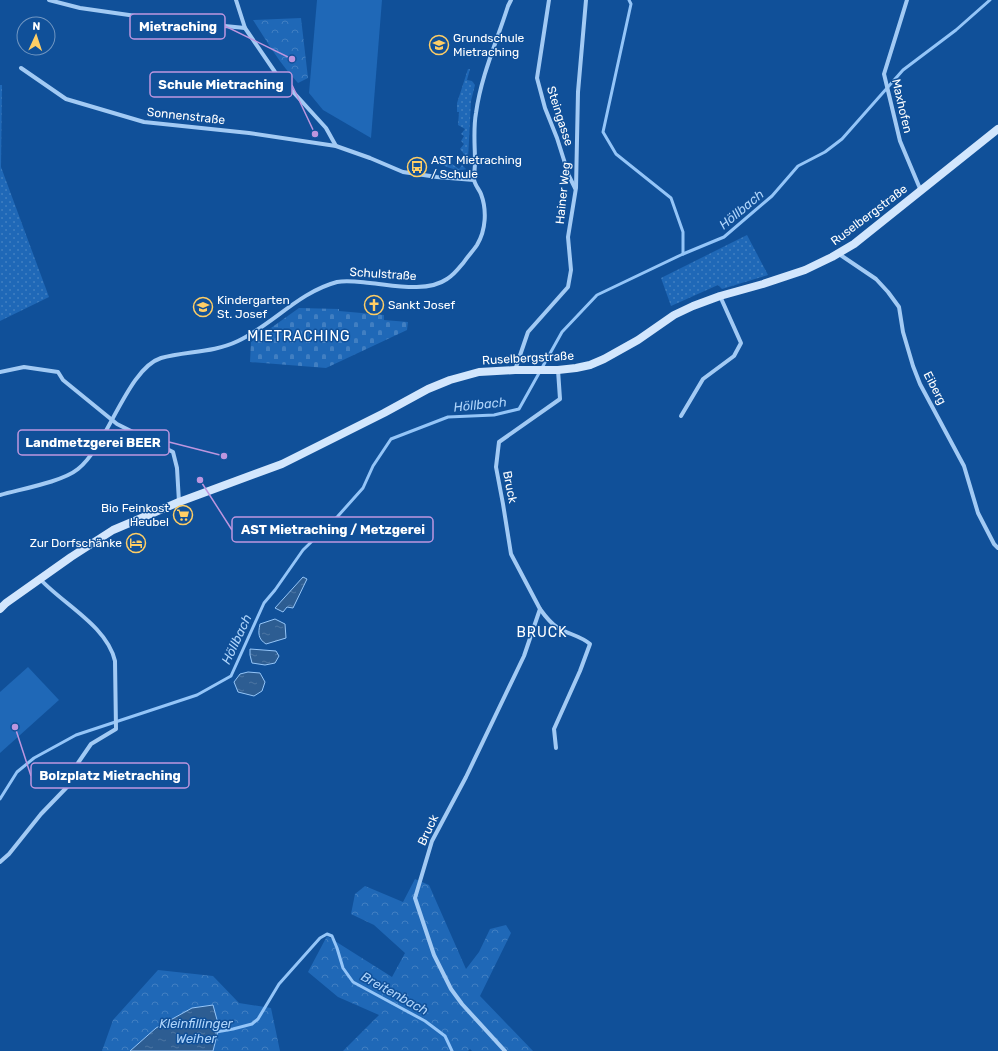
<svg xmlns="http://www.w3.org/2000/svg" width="998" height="1051" viewBox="0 0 998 1051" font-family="Rubik,sans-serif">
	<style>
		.grass { fill: url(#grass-dots) }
		.forest { fill: url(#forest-crowns) }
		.cemetery { fill: url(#cemetery-stones) }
		.garden { fill: #1f68b7 }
		.water { fill: url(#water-ripples); stroke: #94c5f8 }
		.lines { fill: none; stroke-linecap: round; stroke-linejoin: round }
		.stream { stroke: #94c5f8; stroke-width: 3 }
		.minor { stroke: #a2caf4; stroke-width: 4 }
		.secondary { stroke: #d2e6fd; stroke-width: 8 }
		.labels { text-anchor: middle; stroke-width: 3; stroke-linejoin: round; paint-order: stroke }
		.poi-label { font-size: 12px; fill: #fff; stroke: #105099; text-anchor: start }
		.street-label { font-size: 12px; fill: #fff; stroke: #105099 }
		.water-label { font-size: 13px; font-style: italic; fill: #aed4fb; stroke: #105099 }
		.quarter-label { font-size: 14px; letter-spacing: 1px; fill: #fff; stroke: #105099 }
		.leader { fill: none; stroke: #bd96df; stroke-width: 1.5 }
		.callout-dot { fill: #bd96df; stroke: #105099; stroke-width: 1.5 }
		.callout { fill: #105099; stroke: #bd96df; stroke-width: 1.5 }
		.callout-label { font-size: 13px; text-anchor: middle; font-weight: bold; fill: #fff }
	</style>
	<defs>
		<pattern id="grass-dots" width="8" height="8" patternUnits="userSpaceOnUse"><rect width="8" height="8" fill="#1f68b7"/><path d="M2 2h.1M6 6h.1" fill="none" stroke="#417fc2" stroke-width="1.8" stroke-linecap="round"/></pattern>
		<pattern id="forest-crowns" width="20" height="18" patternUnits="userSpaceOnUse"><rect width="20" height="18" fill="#1f68b7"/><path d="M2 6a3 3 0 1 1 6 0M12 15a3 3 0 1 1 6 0" fill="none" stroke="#417fc2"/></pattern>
		<pattern id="cemetery-stones" width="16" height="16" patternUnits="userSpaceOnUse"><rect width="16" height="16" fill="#1f68b7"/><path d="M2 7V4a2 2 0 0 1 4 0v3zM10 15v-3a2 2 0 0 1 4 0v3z" fill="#417fc2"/></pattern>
		<pattern id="water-ripples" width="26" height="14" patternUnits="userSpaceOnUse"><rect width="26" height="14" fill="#2d5d92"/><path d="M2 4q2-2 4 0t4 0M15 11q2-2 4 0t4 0" fill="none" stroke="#4c75a2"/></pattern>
	</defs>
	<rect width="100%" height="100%" fill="#105099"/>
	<g class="grass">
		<polygon points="468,69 470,69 467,80 472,81 475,85 471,101 468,159 460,149 464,144 461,141 464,136 461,134 465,129 458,125 459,112 457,112 457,103"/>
		<polygon points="0,85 2,85 1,167 49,297 0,321"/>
		<path d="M 439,161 L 448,161 L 459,169 L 462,165 L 466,169 C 459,172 442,167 439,161 Z"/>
		<polygon points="747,235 768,275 722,289 718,285 671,306 661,278"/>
	</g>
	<g class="forest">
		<path d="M 301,18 L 308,78 L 298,83 C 280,64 267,42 253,20 Z"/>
		<polygon points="415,879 429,885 466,969 479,952 490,929 506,925 511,933 480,996 533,1051 472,1051 470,1049 468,1051 343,1051 379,1015 338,997 308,972 327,936 392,977 405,953 374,925 351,914 355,894 365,886 403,902"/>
		<polygon points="158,970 213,976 239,1003 271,1008 280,1051 213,1051 219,1027 192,1008 156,1028 130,1051 102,1051 113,1020"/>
	</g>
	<polygon class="cemetery" points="299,308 339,309 339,311 384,315 384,320 408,322 407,330 326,368 250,362 251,342"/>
	<g class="garden">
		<polygon points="317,0 382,0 371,138 323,110 309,93"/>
		<polygon points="28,667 59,700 0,753 0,692"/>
	</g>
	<g class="water">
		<polygon points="303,577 307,579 293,608 287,607 283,612 275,608"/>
		<path d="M 275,619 L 285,624 L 286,638 L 266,644 C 258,639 258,633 260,624 Z"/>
		<polygon points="250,649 276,651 279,656 275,663 265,665 252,663 250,655"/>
		<polygon points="248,672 260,673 265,682 262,691 254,696 238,692 234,682 240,674"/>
		<polygon points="213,1005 219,1027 213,1051 130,1051 156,1028 192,1008"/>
	</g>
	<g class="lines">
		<g class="stream">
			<polyline points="629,0 631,4 603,132 616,154 671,198 683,232 683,254"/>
			<polyline points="0,799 17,772 34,758 76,735 197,695 231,676 264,603 275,590 303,550 338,516 363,488 373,466 391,439 448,417 494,415 519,409 562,332 597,295 683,254 724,237 772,196 798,166 825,152 842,139 903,70 956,30 990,0"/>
			<polyline points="216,1032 233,1029 252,1024 258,1019 279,984 320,938 327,934 332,936 337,948 343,968 353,982 425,1021 445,1036 452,1051"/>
		</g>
		<g class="minor">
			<polyline points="49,0 80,8 164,20 245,28"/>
			<polyline points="236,0 245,28 275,72 326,128 336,146 370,158 403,172 437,177 474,180"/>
			<polyline points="549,0 537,78 545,108 557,138 569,176 575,188"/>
			<polyline points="907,0 884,74 900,141 921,191"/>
			<polyline points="21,68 66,99 144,122 249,133 336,146"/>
			<polyline points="839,254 876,279 888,292 899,307 903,332 913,366 920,384 964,466 978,513 994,544 998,548"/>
			<polyline points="515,370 528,332 568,287 571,270 568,237 576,188 578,92 586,0"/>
			<polyline points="0,372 24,367 58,372 63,380 117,424 173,452 177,468 179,502"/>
			<polyline points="681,416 703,379 734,356 741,343 720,296"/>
			<path d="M 0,495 C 21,489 62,482 78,469 C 108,445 127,369 161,358 C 186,351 213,353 238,341 C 272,325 299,292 337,282 C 348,280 359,282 370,283 C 392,285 427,293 447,279 C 454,275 459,268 464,262 C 468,256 473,251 477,245 C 486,230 487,210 481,194 C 479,189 474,184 474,179 C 474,174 475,168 475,162 C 475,146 473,129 476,113 C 481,76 497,41 508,6 L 511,0"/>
			<path d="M 540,609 C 545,616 550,623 558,628 C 568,634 581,636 590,644 L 580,671 L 554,729 L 556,748"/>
			<path d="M 0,862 L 9,854 L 41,814 L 68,786 L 78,763 L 91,744 L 116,729 L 115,661 C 107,626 63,604 40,579"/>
			<polyline points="505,1051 462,1004 451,989 434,955 415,898 432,841 466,777 524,656 540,609 511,554 503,504 496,467 499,442 560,399 558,370"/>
		</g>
		<polyline class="secondary" points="0,609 6,603 71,557 113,530 179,502 282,464 384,413 428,389 450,380 479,372 515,370 558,370 576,368 590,365 604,359 638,340 674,315 693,306 720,296 763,284 805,270 832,257 854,244 998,129"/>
	</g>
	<defs>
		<g id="school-ring" transform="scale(1)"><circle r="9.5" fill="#105099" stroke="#ffce65" stroke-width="1.5"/><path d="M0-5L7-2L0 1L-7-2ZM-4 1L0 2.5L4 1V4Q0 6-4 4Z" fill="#ffce65"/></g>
		<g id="bus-ring" transform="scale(1)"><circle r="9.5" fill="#105099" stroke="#ffce65" stroke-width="1.5"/><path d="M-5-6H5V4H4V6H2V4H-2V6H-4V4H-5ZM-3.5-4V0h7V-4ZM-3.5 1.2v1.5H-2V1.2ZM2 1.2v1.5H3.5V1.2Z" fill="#ffce65"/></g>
		<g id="church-ring" transform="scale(1)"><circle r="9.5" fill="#105099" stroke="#ffce65" stroke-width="1.5"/><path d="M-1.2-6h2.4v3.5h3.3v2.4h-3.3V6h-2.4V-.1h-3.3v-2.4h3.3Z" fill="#ffce65"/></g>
		<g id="supermarket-ring" transform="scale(1)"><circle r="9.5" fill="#105099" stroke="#ffce65" stroke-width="1.5"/><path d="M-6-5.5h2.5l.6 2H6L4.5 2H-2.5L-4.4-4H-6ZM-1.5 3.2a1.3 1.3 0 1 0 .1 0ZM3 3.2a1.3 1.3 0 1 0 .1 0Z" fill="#ffce65"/></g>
		<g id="hotel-ring" transform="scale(1)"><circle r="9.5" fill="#105099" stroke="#ffce65" stroke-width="1.5"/><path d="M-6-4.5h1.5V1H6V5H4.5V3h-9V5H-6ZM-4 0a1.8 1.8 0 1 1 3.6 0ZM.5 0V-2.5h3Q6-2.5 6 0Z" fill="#ffce65"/></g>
	</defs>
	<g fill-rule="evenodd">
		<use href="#school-ring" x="439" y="45"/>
		<use href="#bus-ring" x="417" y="167"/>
		<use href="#church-ring" x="374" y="305"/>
		<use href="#school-ring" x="203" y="307"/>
		<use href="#supermarket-ring" x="183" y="515"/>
		<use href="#hotel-ring" x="136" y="543"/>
	</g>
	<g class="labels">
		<g class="poi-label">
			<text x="453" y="42">Grundschule<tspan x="453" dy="14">Mietraching</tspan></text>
			<text x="431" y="164">AST Mietraching<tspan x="431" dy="14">/ Schule</tspan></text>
			<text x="217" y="304">Kindergarten<tspan x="217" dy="14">St. Josef</tspan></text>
			<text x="388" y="309">Sankt Josef</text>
			<text x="169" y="512" text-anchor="end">Bio Feinkost<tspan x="169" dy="14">Heubel</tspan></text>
			<text x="122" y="547" text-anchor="end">Zur Dorfschänke</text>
		</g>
		<g class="street-label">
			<text transform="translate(902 106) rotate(77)" y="4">Maxhofen</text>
			<text transform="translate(186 116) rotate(6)" y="4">Sonnenstraße</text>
			<text transform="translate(560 116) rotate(72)" y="4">Steingasse</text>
			<text transform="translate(563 193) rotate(-84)" y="4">Hainer Weg</text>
			<text transform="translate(869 215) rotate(-37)" y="4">Ruselbergstraße</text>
			<text transform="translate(383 274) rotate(4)" y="4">Schulstraße</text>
			<text transform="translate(528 358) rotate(-3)" y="4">Ruselbergstraße</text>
			<text transform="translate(935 388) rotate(63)" y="4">Eiberg</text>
			<text transform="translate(510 487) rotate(79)" y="4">Bruck</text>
			<text transform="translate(428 830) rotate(-65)" y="4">Bruck</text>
		</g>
		<g class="water-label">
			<text transform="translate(741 209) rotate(-40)" y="5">Höllbach</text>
			<text transform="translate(480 404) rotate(-6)" y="5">Höllbach</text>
			<text transform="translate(236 639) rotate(-65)" y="5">Höllbach</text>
			<text transform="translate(395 993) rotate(29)" y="5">Breitenbach</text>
			<text x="196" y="1028">Kleinfillinger<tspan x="196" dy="15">Weiher</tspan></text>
		</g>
		<g class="quarter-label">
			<text x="299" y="341">MIETRACHING</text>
			<text x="542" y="637">BRUCK</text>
		</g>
	</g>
	<path class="leader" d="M292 59L225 26M315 134L292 85M224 456L169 442M200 480L232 530M15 727L31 776"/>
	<g class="callout-dot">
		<circle cx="292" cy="59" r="4"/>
		<circle cx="315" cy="134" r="4"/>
		<circle cx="224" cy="456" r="4"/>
		<circle cx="200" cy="480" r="4"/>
		<circle cx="15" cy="727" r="4"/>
	</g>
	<g class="callout">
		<rect x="130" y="14" width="95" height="25" rx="4"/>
		<rect x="150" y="72" width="142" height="25" rx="4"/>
		<rect x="18" y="430" width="151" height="25" rx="4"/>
		<rect x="232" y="517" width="201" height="25" rx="4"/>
		<rect x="31" y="763" width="158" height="25" rx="4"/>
	</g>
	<g class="callout-label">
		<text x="178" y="31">Mietraching</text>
		<text x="221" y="89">Schule Mietraching</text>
		<text x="93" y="447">Landmetzgerei BEER</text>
		<text x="333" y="534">AST Mietraching / Metzgerei</text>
		<text x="110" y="780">Bolzplatz Mietraching</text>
	</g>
	<g transform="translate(36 36) rotate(3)"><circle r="19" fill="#105099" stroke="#7096c2"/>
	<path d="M0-3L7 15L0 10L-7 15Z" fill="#ffce65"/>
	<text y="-6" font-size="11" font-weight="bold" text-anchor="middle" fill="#ffffff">N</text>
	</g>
</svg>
